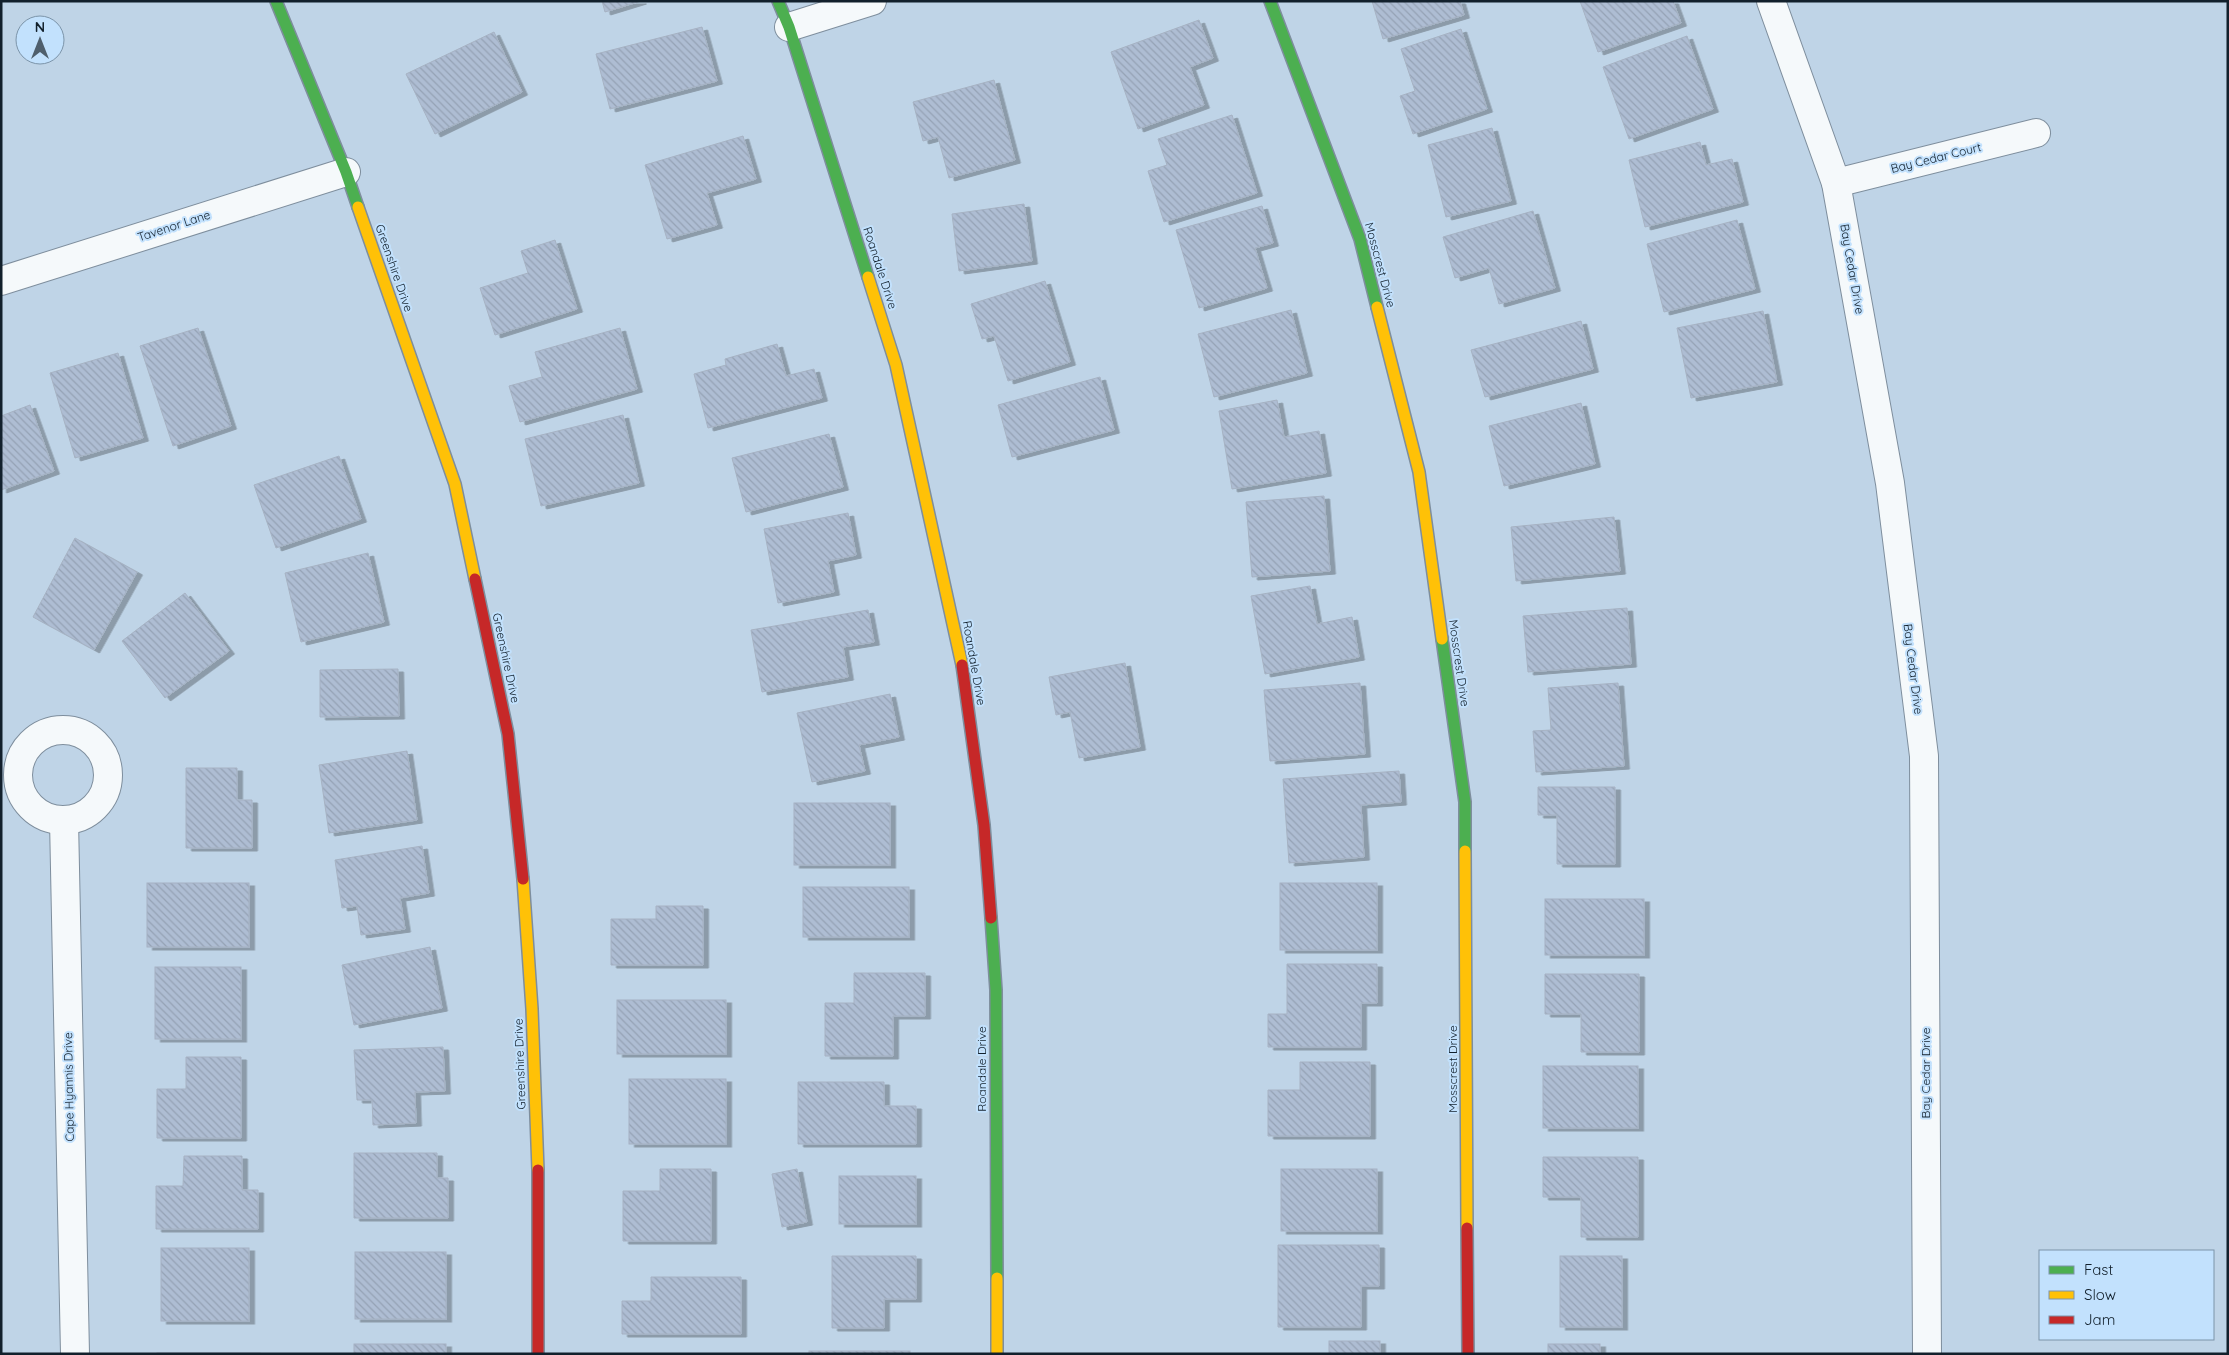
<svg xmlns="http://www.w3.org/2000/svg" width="2229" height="1355" viewBox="0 0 2229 1355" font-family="Quicksand,sans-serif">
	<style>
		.building { fill: url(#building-back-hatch); stroke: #a6b2c3; filter: url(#shadow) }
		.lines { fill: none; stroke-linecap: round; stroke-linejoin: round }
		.street-casing { stroke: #7e8e9d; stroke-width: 30 }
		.fast-casing { stroke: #7e8e9d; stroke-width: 14 }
		.slow-casing { stroke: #7e8e9d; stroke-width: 14 }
		.jam-casing { stroke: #7e8e9d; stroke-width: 14 }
		.street { stroke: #f5f9fb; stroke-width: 28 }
		.fast { stroke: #4caf50; stroke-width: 11 }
		.slow { stroke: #ffc107; stroke-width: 11 }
		.jam { stroke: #c62828; stroke-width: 11 }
		.labels { text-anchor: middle; stroke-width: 4; stroke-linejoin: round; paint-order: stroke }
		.street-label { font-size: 12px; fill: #12202c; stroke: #c2e1fd }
	</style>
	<defs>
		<pattern id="building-back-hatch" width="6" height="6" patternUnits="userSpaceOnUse" patternTransform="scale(1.25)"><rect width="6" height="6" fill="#aebdd3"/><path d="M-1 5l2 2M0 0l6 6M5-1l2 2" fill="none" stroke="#95a2b5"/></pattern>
		<filter id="shadow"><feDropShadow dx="5.5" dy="3" stdDeviation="0" flood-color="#0004"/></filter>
	</defs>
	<rect width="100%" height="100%" fill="#bfd4e7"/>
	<g class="building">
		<polygon points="602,1 641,1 605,12"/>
		<polygon points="1372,1 1460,1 1464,15 1383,39"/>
		<polygon points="1580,1 1673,1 1681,23 1598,52"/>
		<polygon points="1199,20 1213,58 1190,67 1204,105 1138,129 1111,52"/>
		<polygon points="702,27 717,81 610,109 596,54"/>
		<polygon points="1461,29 1487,109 1413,134 1400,96 1415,91 1401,49"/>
		<polygon points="494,32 522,92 435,134 406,74"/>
		<polygon points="1687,36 1713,109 1629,139 1603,67"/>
		<polygon points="994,80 1015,160 949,178 938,137 923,141 913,102"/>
		<polygon points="1232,115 1257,193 1164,222 1148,171 1167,165 1158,139"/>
		<polygon points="1492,128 1511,201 1446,217 1428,145"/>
		<polygon points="743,136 756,179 707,193 717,225 667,239 645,165"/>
		<polygon points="1700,142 1706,165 1732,159 1743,202 1645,227 1629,160"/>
		<polygon points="1024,204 1032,261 959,271 952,214"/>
		<polygon points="1262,206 1273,243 1255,248 1267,288 1199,308 1176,230"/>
		<polygon points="1533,211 1555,288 1499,304 1489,268 1455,278 1443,237"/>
		<polygon points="1737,220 1755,289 1664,312 1647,244"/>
		<polygon points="555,240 577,309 495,335 480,288 528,273 521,251"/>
		<polygon points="1045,281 1070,362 1008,381 994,336 982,339 971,304"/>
		<polygon points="1291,310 1307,373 1214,397 1198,334"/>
		<polygon points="1763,311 1777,382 1691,398 1677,328"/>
		<polygon points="1581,321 1593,369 1485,397 1471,350"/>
		<polygon points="198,328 231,426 173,446 140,346"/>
		<polygon points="620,328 637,389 520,422 509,386 542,377 535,352"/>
		<polygon points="777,344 786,376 814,369 822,398 708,428 694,374 726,365 725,359"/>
		<polygon points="118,353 143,438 75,458 50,373"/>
		<polygon points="1100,377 1114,430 1012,457 998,405"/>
		<polygon points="1277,400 1284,437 1319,431 1326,473 1232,489 1219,411"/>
		<polygon points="1581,403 1595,464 1504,486 1489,426"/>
		<polygon points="30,405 54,471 1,490 1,416"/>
		<polygon points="623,415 639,483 541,506 525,439"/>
		<polygon points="829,434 843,487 746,512 732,458"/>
		<polygon points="339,456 361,519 276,548 254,485"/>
		<polygon points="1324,496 1330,571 1252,577 1246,502"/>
		<polygon points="848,513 856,555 828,561 834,592 778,603 764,529"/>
		<polygon points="1614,517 1620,571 1516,581 1511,527"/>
		<polygon points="75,538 137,572 94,650 33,617"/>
		<polygon points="368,553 384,622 301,642 285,573"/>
		<polygon points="1310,586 1317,624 1352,617 1359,657 1265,674 1251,596"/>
		<polygon points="185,593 229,651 165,698 122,641"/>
		<polygon points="1627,608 1631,664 1528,672 1523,616"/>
		<polygon points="868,610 874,642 843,647 848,677 762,692 751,630"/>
		<polygon points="1125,663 1140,747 1079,758 1070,712 1056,715 1049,677"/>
		<polygon points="398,669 399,716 320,717 320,670"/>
		<polygon points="1360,683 1365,754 1270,761 1264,690"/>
		<polygon points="1618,683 1624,766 1536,772 1533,731 1551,730 1548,688"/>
		<polygon points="890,694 899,737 859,745 865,771 812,782 797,713"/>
		<polygon points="407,751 417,820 329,833 319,765"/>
		<polygon points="186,768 237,768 237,800 252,800 252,848 186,848"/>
		<polygon points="1399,771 1401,802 1361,805 1364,857 1289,863 1283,779"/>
		<polygon points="1538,787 1615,787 1615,864 1557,864 1557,815 1538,815"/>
		<rect x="794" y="803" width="96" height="62"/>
		<polygon points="422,846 429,893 400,898 405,929 361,935 357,906 342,908 335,860"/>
		<rect x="147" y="883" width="102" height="64"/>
		<rect x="1280" y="883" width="97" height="67"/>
		<rect x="803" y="887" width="106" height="50"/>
		<rect x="1545" y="899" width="99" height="56"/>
		<polygon points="656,906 703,906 703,965 611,965 611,919 656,919"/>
		<polygon points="430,947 442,1008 354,1025 342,965"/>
		<polygon points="1287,964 1377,964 1377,1003 1361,1003 1361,1047 1268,1047 1268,1014 1287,1014"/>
		<rect x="155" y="967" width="86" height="72"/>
		<polygon points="854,973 925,973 925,1016 893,1016 893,1056 825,1056 825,1003 854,1003"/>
		<polygon points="1545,974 1639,974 1639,1052 1581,1052 1581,1014 1545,1014"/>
		<rect x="617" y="1000" width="109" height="54"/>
		<polygon points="443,1047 445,1091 415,1092 416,1123 373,1125 372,1100 357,1100 354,1050"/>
		<polygon points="186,1057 241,1057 241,1138 157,1138 157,1089 186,1089"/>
		<polygon points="1300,1062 1370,1062 1370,1136 1268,1136 1268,1090 1300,1090"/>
		<rect x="1543" y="1066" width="95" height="62"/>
		<rect x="629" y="1079" width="97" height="65"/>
		<polygon points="798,1082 884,1082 884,1106 916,1106 916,1144 798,1144"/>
		<polygon points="354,1153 437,1153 437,1178 448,1178 448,1218 354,1218"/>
		<polygon points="184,1156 242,1156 242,1190 258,1190 258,1229 156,1229 156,1186 183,1186"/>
		<polygon points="1543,1157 1638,1157 1638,1237 1581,1237 1581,1197 1543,1197"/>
		<polygon points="660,1169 711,1169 711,1241 623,1241 623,1191 660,1191"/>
		<polygon points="797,1169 807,1222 782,1227 772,1174"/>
		<rect x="1281" y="1169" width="96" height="62"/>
		<rect x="839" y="1176" width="77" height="48"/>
		<polygon points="1278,1245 1379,1245 1379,1286 1361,1286 1361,1327 1278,1327"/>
		<rect x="161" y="1248" width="88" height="73"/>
		<rect x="355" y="1252" width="91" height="67"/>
		<polygon points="832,1256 916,1256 916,1299 884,1299 884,1328 832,1328"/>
		<rect x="1560" y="1256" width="62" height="71"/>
		<polygon points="651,1277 741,1277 741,1334 622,1334 622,1301 651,1301"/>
		<rect x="1329" y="1341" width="51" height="13"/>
		<rect x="354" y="1344" width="92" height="10"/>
		<rect x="1548" y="1344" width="52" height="10"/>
		<rect x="809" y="1351" width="101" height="3"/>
		<rect x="157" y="1353" width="103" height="1"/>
	</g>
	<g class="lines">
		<g class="street-casing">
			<g id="street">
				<polyline points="1771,1 1836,183 1890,483 1924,756 1927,1354"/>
				<polyline points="789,27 872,1"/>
				<polyline points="1836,183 2036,133"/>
				<polyline points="1,281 346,172"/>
				<circle cx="63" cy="775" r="45"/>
				<polyline points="64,820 75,1354"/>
			</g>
		</g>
		<g class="fast-casing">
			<g id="fast">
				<polyline points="276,1 346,172 358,207"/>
				<polyline points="778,1 789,27 868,277"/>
				<polyline points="1270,1 1360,239 1377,307"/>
				<polyline points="1442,639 1465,802 1465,851"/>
				<polyline points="991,918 996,990 997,1278"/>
			</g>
		</g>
		<g class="slow-casing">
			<g id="slow">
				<polyline points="358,207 455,484 475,579"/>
				<polyline points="868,277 896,365 962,665"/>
				<polyline points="1377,307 1419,472 1442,639"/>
				<polyline points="1465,851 1467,1228"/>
				<polyline points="523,879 532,1009 538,1170"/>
				<polyline points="997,1278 997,1354"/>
			</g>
		</g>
		<g class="jam-casing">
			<g id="jam">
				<polyline points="475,579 508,734 523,879"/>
				<polyline points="962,665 984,825 991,918"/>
				<polyline points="538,1170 538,1354"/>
				<polyline points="1467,1228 1468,1354"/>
			</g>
		</g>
		<use href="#street" class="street"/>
		<use href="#fast" class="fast"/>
		<use href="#slow" class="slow"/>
		<use href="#jam" class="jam"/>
	</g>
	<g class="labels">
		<g class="street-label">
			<text transform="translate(1936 158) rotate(-14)" y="4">Bay Cedar Court</text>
			<text transform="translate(174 226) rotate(-18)" y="4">Tavenor Lane</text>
			<text transform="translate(1380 265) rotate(75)" y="4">Mosscrest Drive</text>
			<text transform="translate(394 268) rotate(71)" y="4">Greenshire Drive</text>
			<text transform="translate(880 268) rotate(72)" y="4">Roandale Drive</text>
			<text transform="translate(1852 269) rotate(80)" y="4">Bay Cedar Drive</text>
			<text transform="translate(506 658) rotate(78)" y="4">Greenshire Drive</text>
			<text transform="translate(974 663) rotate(80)" y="4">Roandale Drive</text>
			<text transform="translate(1459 663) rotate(82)" y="4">Mosscrest Drive</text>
			<text transform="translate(1913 669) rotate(83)" y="4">Bay Cedar Drive</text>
			<text transform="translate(520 1064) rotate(-92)" y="4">Greenshire Drive</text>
			<text transform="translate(982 1069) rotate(-90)" y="4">Roandale Drive</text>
			<text transform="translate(1453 1069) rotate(-90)" y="4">Mosscrest Drive</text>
			<text transform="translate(1926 1073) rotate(-90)" y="4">Bay Cedar Drive</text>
			<text transform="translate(69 1087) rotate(-91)" y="4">Cape Hyannis Drive</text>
		</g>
	</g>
	<rect width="2229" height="1355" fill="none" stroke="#12202c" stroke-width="5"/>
	<rect x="2039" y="1250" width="175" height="90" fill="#c2e1fd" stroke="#7c94a9"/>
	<rect x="2049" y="1266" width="25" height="8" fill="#4caf50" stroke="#7c94a9"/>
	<text x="2084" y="1275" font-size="15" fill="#12202c">Fast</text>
	<rect x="2049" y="1291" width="25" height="8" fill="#ffc107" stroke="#7c94a9"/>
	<text x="2084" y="1300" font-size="15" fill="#12202c">Slow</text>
	<rect x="2049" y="1316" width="25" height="8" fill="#c62828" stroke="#7c94a9"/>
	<text x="2084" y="1325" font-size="15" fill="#12202c">Jam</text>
	<g transform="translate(40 40)"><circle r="24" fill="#c2e1fd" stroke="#7c94a9"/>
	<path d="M0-4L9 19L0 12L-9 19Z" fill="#4f5f6d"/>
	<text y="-8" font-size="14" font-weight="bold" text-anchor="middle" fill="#12202c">N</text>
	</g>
</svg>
